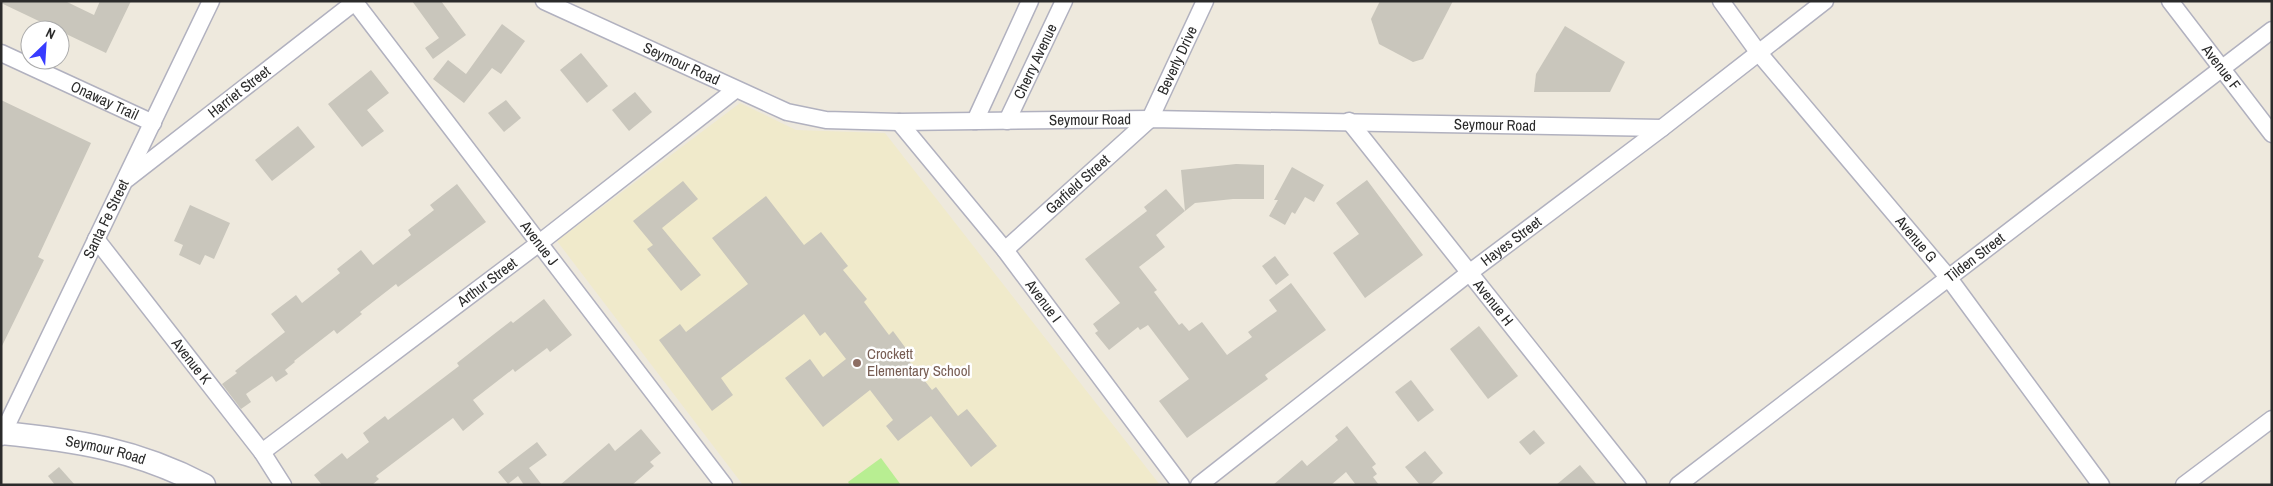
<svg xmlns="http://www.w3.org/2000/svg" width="2273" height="486" viewBox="0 0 2273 486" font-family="'Archivo Narrow',sans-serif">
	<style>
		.education { fill: #f0eacb }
		.pitch { fill: #b8ee92 }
		.building { fill: #c9c6bc }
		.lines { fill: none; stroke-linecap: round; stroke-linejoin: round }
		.street-casing { stroke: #b1b1bf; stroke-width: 19 }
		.secondary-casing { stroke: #b1b1bf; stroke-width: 25 }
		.street { stroke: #fff; stroke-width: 16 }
		.secondary { stroke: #fff; stroke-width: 22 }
		.education-dot { fill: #8d6e63; stroke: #fff; stroke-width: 2 }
		.labels { text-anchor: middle; stroke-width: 5; stroke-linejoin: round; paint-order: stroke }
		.street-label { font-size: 15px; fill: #2b2b2b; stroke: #fff }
		.education-label { font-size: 15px; fill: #785e54; stroke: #fff; text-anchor: start }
	</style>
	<rect width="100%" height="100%" fill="#eee9dd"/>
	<polygon class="education" points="740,103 796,130 885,133 1160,485 743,485 557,241"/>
	<polygon class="pitch" points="881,458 901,485 850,485 848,482"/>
	<g class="building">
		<polygon points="1,1 65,1 94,15 100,1 131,1 106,53 1,3"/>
		<polygon points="412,1 441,1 466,35 433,59 425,48 439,38"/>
		<polygon points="1380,1 1453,1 1423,59 1413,62 1379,44 1371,19"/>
		<polygon points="502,24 525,41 501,74 492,68 464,103 433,79 448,60 466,74"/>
		<polygon points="1565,26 1625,62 1610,92 1534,92 1536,74"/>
		<polygon points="581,53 608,86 587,103 560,70"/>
		<polygon points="371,70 389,93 367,110 384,131 362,147 328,104"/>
		<polygon points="635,92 652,112 629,131 612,110"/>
		<polygon points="1,100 91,143 38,257 44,260 1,348"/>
		<polygon points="506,100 521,118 504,132 488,113"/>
		<polygon points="298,126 315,147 272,181 255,160"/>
		<polygon points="1236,164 1264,165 1264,199 1233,199 1195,203 1185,211 1181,170"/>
		<polygon points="1292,167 1324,185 1314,202 1305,197 1295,214 1292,212 1285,225 1269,216 1278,200 1274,200"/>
		<polygon points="1367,180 1423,255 1365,298 1333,253 1359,234 1336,203"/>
		<polygon points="683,181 698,199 662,228 701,275 681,291 647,249 653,245 633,221"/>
		<polygon points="457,184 486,222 398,287 396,284 360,312 362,314 337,334 334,330 294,361 295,362 285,370 288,374 276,382 272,376 246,394 251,402 241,409 222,384 237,373 235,371 285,332 271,314 296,295 302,303 340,273 337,269 361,250 373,265 411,235 408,230 434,210 430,205"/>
		<polygon points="1166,189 1185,211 1156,235 1165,247 1139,267 1157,290 1154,292 1179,325 1182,323 1189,331 1202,322 1227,355 1252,337 1248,332 1277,311 1269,300 1291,283 1326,330 1265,375 1268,379 1187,438 1159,401 1189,379 1148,325 1140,330 1138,327 1109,350 1095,333 1098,331 1093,324 1120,303 1085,259 1147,211 1144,207"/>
		<polygon points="766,196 804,245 821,232 848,266 843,270 867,299 864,302 889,335 893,331 910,354 906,357 932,390 936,387 958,416 967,409 997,446 971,467 931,416 898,441 886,426 893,420 870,390 823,427 785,378 810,359 823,377 846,359 825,332 820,336 804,314 721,378 733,395 712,411 659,340 680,324 686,332 748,284 712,238"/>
		<polygon points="190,205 230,223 214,259 205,255 200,265 179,255 183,245 174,241"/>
		<polygon points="1275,256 1289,275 1276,285 1262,266"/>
		<polygon points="544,299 572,335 550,352 547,348 515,372 513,369 473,400 484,414 463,431 453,418 376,476 379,479 372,485 322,485 314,475 342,453 347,459 369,442 363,433 385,416 388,420 459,366 457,363 489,338 511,321 513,323"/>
		<polygon points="1479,326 1518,376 1488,399 1450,349"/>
		<polygon points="1411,380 1434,410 1418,422 1395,392"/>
		<polygon points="1347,426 1376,464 1372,467 1377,474 1373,477 1379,485 1356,485 1346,472 1331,485 1273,485 1302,460 1307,466 1338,440 1335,436"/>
		<polygon points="641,429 661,453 650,462 654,466 632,485 560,485 609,443 615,451"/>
		<polygon points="1534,430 1545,443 1530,455 1519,442"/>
		<polygon points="537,442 547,455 529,468 542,485 524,485 518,476 508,484 498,472"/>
		<polygon points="1425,451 1443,473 1430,485 1420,485 1405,467"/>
		<polygon points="1580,465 1597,485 1556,485"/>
		<polygon points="59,467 75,485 55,485 48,476"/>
	</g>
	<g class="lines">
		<g class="street-casing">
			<g id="street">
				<path id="s1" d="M 354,1 L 724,485"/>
				<path id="s2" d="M 544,1 L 787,112 L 826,120 L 899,122 L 1150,119 L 1662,128"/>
				<path id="s3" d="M 1721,1 L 1758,52 L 1948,277 L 2101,485"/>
				<path id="s4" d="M 2170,1 L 2272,134"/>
				<path id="s5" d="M 1,53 L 153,123"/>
				<polyline points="975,121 1030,1"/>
				<path id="s6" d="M 1007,121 L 1064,1"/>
				<path id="s7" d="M 1349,121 L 1638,485"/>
				<path id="s8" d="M 899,122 L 1005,250 L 1181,485"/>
				<path id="s9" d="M 127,179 L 356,1"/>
				<path id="s10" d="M 96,239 L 262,452 L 283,485"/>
				<path id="s11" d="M 1005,250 L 1150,119 L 1205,1"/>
				<path id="s12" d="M 1,437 L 211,1"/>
				<path id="s13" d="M 262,452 L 538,244 L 735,90"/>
				<path id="s14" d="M 1199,485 L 1469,273 L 1662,128 L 1825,1"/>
				<path id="s15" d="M 1678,485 L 2272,30"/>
				<polyline points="2184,485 2272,419"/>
			</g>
		</g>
		<g class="secondary-casing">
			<g id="secondary">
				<path id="s16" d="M 1,433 C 76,440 137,450 204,485"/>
			</g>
		</g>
		<use href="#street" class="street"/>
		<use href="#secondary" class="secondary"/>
	</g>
	<circle class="education-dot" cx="857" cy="363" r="5"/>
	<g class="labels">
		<g class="street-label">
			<text dy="5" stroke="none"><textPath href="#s11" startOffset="260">Beverly Drive</textPath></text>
			<text dy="5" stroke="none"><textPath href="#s6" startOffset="66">Cherry Avenue</textPath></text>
			<text dy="5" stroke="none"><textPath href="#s2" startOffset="151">Seymour Road</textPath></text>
			<text dy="5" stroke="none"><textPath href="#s4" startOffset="84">Avenue F</textPath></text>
			<text dy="5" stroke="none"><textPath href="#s9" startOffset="142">Harriet Street</textPath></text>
			<text dy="5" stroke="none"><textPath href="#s5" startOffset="114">Onaway Trail</textPath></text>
			<text dy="5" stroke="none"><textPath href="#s2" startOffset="571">Seymour Road</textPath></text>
			<text dy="5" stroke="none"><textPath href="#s2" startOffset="976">Seymour Road</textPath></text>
			<text dy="5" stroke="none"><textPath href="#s11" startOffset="98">Garfield Street</textPath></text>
			<text dy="5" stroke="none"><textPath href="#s12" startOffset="242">Santa Fe Street</textPath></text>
			<text dy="5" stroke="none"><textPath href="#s3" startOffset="308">Avenue G</textPath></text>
			<text dy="5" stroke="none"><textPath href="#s14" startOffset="396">Hayes Street</textPath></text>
			<text dy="5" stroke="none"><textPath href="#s1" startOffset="305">Avenue J</textPath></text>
			<text dy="5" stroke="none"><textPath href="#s15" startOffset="374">Tilden Street</textPath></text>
			<text dy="5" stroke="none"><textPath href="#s13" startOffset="282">Arthur Street</textPath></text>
			<text dy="5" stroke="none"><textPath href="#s8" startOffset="230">Avenue I</textPath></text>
			<text dy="5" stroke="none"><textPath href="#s7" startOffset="232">Avenue H</textPath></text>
			<text dy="5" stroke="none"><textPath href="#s10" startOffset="155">Avenue K</textPath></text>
			<text dy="5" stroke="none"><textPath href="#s16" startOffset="106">Seymour Road</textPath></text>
		</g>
		<g class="education-label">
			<text x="867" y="359">Crockett<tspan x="867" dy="17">Elementary School</tspan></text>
		</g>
	</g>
	<rect width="2273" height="486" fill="none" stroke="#2b2b2b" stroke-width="5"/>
	<g transform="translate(45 45) rotate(25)"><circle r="24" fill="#ffffff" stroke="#aaaaaa"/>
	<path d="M0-4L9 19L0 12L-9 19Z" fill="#383cff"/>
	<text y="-8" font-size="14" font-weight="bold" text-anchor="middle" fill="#2b2b2b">N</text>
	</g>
</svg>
